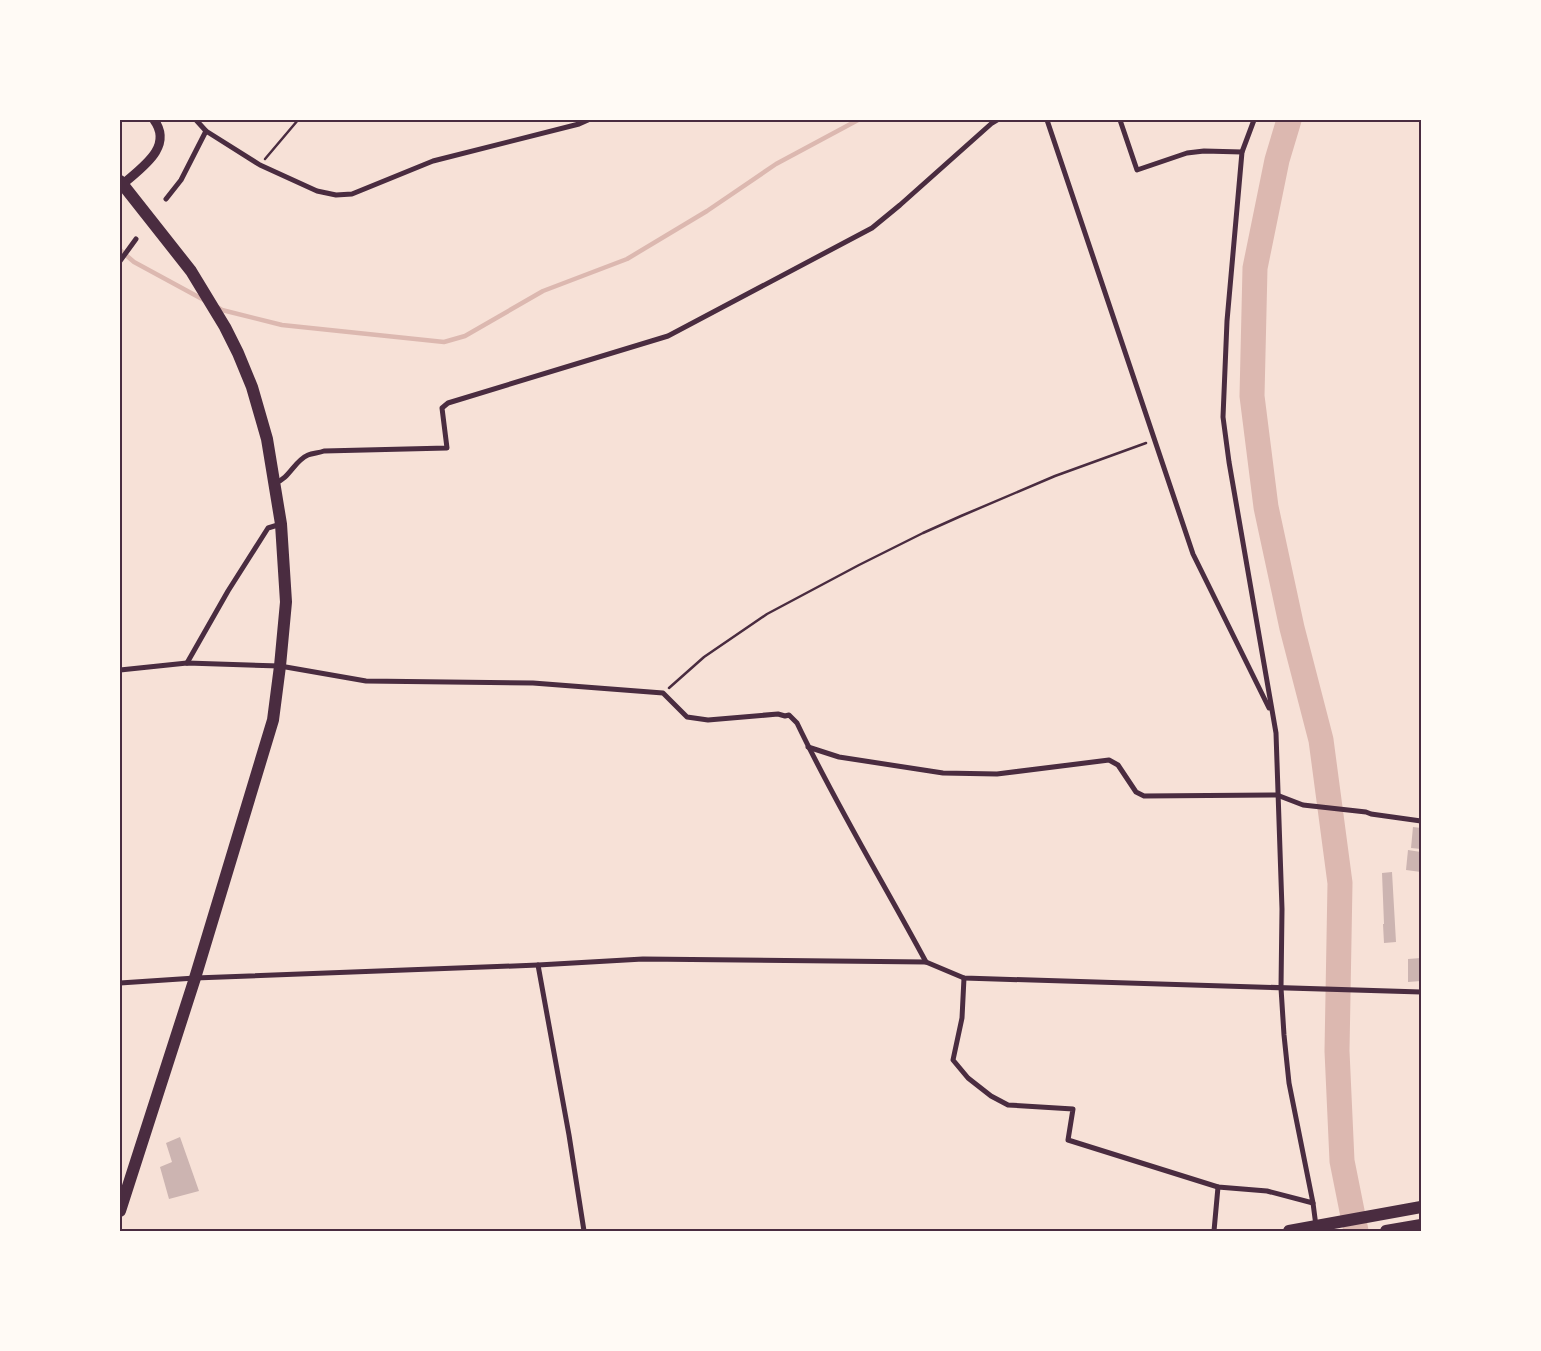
<svg xmlns="http://www.w3.org/2000/svg" width="1541" height="1351" viewBox="0 0 1541 1351" font-family="'DM Sans',sans-serif">
	<style>
		.lines { fill: none; stroke-linecap: round; stroke-linejoin: round }
		.stream { stroke: #dcb8b0; stroke-width: 4.5 }
		.river { stroke: #dcb8b0; stroke-width: 25 }
		.building { fill: #ccb4b1 }
		.path { stroke: #4a2c40; stroke-width: 2.5 }
		.minor { stroke: #4a2c40; stroke-width: 5 }
		.tertiary { stroke: #4a2c40; stroke-width: 9 }
		.primary { stroke: #4a2c40; stroke-width: 12 }
		.neatline { fill: none; stroke: #4a2c40; stroke-width: 2 }
	</style>
	<rect width="100%" height="100%" fill="#f7e1d7"/>
	<g class="lines">
		<g class="stream">
			<polyline points="120,250 134,262 204,300"/>
			<polyline points="217,307 222,310 282,325 444,342 465,336 543,291 627,259 707,211 776,164 858,120"/>
		</g>
		<polyline class="river" points="1289,120 1277,160 1255,268 1252,396 1266,507 1292,628 1321,740 1340,883 1337,1051 1342,1161 1356,1231"/>
	</g>
	<g class="building">
		<polygon points="1413,827 1421,828 1421,849 1411,848"/>
		<polygon points="1408,850 1421,852 1421,872 1406,870"/>
		<polygon points="1392,872 1396,942 1384,943 1383,924 1384,924 1382,873"/>
		<polygon points="1421,958 1421,981 1408,982 1408,959"/>
		<polygon points="180,1137 199,1191 169,1199 160,1167 172,1162 166,1143"/>
	</g>
	<g class="lines">
		<g class="path">
			<polyline points="265,159 298,120"/>
			<polyline points="669,688 704,657 767,614 859,565 923,533 961,516 1055,476 1146,443"/>
		</g>
		<g class="minor">
			<polyline points="196,120 206,131"/>
			<polyline points="1047,120 1193,554 1269,708"/>
			<polyline points="1120,120 1137,170 1187,153 1204,151 1242,152"/>
			<polyline points="166,199 181,180 206,131 260,165 317,191 336,195 352,194 433,161 579,124 588,120"/>
			<polyline points="120,261 136,239"/>
			<path d="M 275,483 C 290,478 294,461 308,455 C 313,453 319,453 324,451 L 447,448 L 442,408 L 448,403 L 668,336 L 872,228 L 900,205 L 992,123 L 997,120"/>
			<polyline points="187,663 228,591 268,528 281,524"/>
			<path d="M 120,670 L 187,663 L 280,666 L 366,681 L 533,683 L 663,693 L 687,717 L 708,720 L 778,714 L 785,716 L 789,715 L 797,723 C 836,805 883,882 926,962"/>
			<polyline points="808,747 839,757 943,773 997,774 1109,760 1118,765 1136,792 1144,796 1277,795 1303,805 1366,812 1371,814 1421,821"/>
			<polyline points="538,965 569,1135 584,1231"/>
			<polyline points="964,978 962,1018 953,1060 968,1078 991,1096 1008,1105 1073,1109 1068,1140 1218,1187 1267,1191 1313,1203 1289,1083 1284,1035 1281,988 1282,909 1276,733 1229,462 1223,417 1227,321 1242,152 1254,120"/>
			<polyline points="120,983 195,978 538,965 643,959 926,962 964,978 1421,992"/>
			<polyline points="1313,1203 1316,1226"/>
			<polyline points="1214,1231 1218,1187"/>
		</g>
		<path class="tertiary" d="M 123,184 C 141,168 174,147 154,120"/>
		<g class="primary">
			<polyline points="120,181 191,271 225,327 238,353 252,387 267,439 281,524 286,602 280,666 273,720 195,978 120,1211"/>
			<polyline points="1289,1231 1421,1207"/>
			<polyline points="1386,1231 1421,1225"/>
		</g>
	</g>
	<rect width="1541" height="1351" fill="none" stroke="#fffaf5" stroke-width="242"/>
	<rect x="121" y="121" width="1299" height="1109" class="neatline"/>
</svg>
